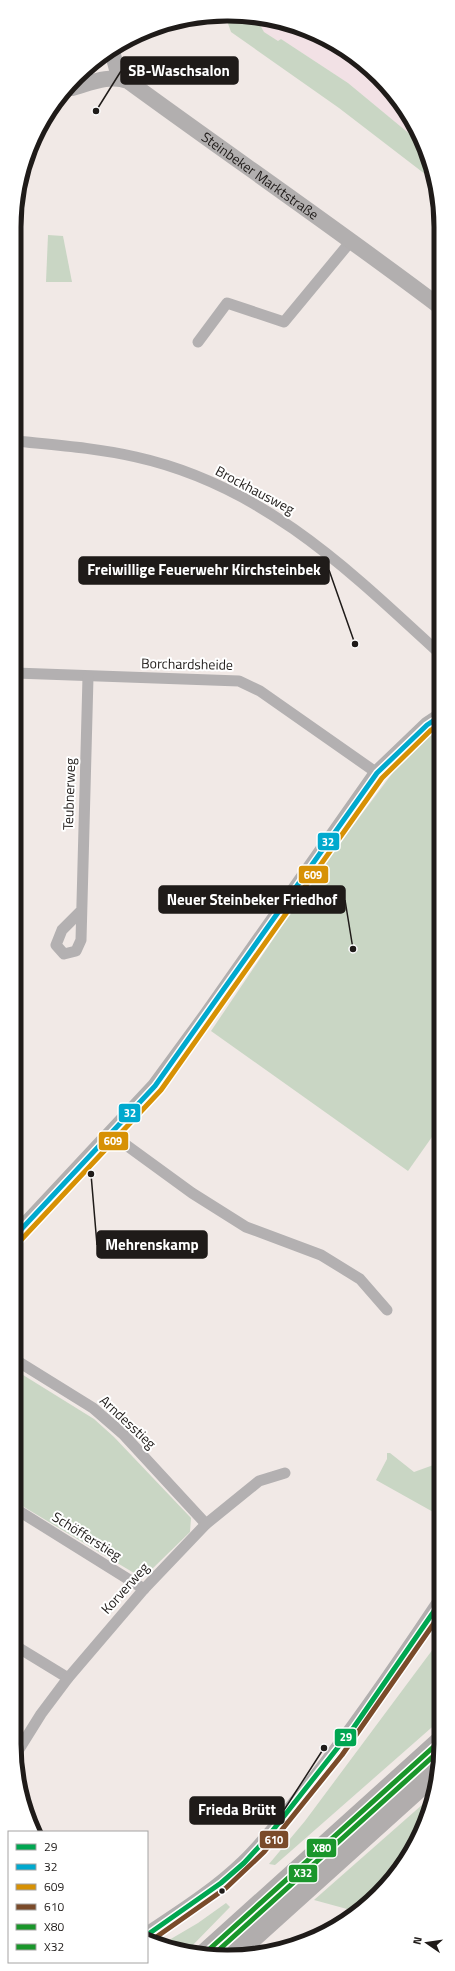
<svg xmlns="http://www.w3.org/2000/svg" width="455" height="1971" viewBox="0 0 455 1971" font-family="'Titillium Web',sans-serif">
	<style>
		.education { fill: #f2e1e5 }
		.green { fill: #c9d6c4 }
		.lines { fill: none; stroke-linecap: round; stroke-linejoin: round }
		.street { stroke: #b3b0b1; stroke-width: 11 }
		.secondary { stroke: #b2afaf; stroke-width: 16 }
		.highway { stroke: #b1adad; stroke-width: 20 }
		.bus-1-casing { stroke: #fff; stroke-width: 8 }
		.bus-2-casing { stroke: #fff; stroke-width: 8 }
		.bus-3-casing { stroke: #fff; stroke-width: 8 }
		.bus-4-casing { stroke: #fff; stroke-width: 8 }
		.bus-5-casing { stroke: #fff; stroke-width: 8 }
		.bus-6-casing { stroke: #fff; stroke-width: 8 }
		.bus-1 { stroke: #00a651; stroke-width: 5 }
		.bus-2 { stroke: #00a9ce; stroke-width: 5 }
		.bus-3 { stroke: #d79104; stroke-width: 5 }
		.bus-4 { stroke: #7a4b2a; stroke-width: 5 }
		.bus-5 { stroke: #1a962b; stroke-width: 5 }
		.bus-6 { stroke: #1a962b; stroke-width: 5 }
		.bus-dot { fill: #1f1b19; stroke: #fff; stroke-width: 1.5 }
		.labels { text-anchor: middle; stroke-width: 4; stroke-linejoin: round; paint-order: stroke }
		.street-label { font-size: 14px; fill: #1f1b19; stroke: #fff }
		.rim { fill: none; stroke: #1f1b19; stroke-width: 5 }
		.leader { fill: none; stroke: #1f1b19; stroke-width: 1.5 }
		.callout-dot { fill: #1f1b19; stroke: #fff; stroke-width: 1.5 }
		.callout { fill: #1f1b19; stroke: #1f1b19; stroke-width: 1.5 }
		.callout-label { font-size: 15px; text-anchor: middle; font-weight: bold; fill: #fff }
		.line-badge { stroke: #fff; stroke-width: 1.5 }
		.badge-label { font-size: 11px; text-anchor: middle; font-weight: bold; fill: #fff }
	</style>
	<rect width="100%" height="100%" fill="#f1e9e6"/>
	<polygon class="education" points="255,16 322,36 379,77 419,133 423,145 348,83 281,39 278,41 264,32"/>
	<g class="green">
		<polygon points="255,16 264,32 278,41 281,39 348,83 423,145 434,181 339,108 231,32 226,18"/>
		<polygon points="48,235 63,236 72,282 46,282"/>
		<polygon points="439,729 439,1127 408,1171 211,1031 322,867 394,771 415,748"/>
		<polygon points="15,1370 94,1419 114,1437 191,1518 190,1532 150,1571 134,1573 14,1501"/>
		<polygon points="387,1453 390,1453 414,1472 439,1463 439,1506 435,1513 376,1480 387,1459"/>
		<polygon points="439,1641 439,1721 275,1865 269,1864 305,1821"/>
		<polygon points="431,1797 413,1850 358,1912 314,1900"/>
		<polygon points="226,1903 230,1907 188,1950 164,1943 198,1923"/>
	</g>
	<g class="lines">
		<g class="street">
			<polyline points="198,342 227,303 284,322 351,241"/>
			<path d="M 16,441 C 55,445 97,448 136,457 C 262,485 348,569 439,653"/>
			<polyline points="15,673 239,681 260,691 377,773"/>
			<polyline points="81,911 62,930 56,945 64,954 76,951 81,940 88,677"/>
			<polyline points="111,1134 192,1193 246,1227 321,1255 360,1279 387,1310"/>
			<polyline points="14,1359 93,1408 123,1434 206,1524"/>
			<polyline points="14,1508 144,1589"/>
			<polyline points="14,1645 68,1678"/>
			<polyline points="16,1754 41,1714 68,1678 144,1589 206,1524 259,1481 285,1473"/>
		</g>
		<g class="secondary">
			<polyline points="112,51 119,77"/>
			<path id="s1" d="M 72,88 C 90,83 110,74 128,81 C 232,157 337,229 439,306"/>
			<polyline points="15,1236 155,1086 207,1015 377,773 427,725 439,717"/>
			<path d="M 147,1935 C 180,1913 215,1891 244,1863 C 265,1843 282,1820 300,1798 C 350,1736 395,1670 439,1604"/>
		</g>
		<g class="highway">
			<polyline points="204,1954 439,1742"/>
			<polyline points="235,1954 439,1770"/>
		</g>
		<g class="bus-1-casing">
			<polyline id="bus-1" points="147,1935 221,1883 244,1863 266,1839 354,1727 439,1604"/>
		</g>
		<g class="bus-2-casing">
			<polyline id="bus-2" points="15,1236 155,1086 377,773 427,725 439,717"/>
		</g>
		<g class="bus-3-casing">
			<polyline id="bus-3" points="20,1241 161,1090 382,778 431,730 439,725"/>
		</g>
		<g class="bus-4-casing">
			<polyline id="bus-4" points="152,1940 226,1888 264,1852 342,1755 439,1616"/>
		</g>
		<g class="bus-5-casing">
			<polyline id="bus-5" points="204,1954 439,1742"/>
		</g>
		<g class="bus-6-casing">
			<polyline id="bus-6" points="212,1956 439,1751"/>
		</g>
		<use href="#bus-1" class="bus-1"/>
		<use href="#bus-2" class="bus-2"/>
		<use href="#bus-3" class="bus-3"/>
		<use href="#bus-4" class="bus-4"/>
		<use href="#bus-5" class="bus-5"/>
		<use href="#bus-6" class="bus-6"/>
	</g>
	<circle class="bus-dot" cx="222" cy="1891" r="3.5"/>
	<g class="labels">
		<g class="street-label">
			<text dy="5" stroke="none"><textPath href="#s1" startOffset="220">Steinbeker Marktstraße</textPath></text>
			<text transform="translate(255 490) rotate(28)" y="5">Brockhausweg</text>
			<text transform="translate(187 664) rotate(1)" y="5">Borchardsheide</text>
			<text transform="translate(69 794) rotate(-88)" y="5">Teubnerweg</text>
			<text transform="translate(128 1422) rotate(43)" y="5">Arndesstieg</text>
			<text transform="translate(87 1536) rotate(32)" y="5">Schöfferstieg</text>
			<text transform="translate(125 1588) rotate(-48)" y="5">Korverweg</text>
		</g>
	</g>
	<path d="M0 0H455V1971H0ZM227 21H228A206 206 0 0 1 434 227V1744A206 206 0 0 1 228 1950H227A206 206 0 0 1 21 1744V227A206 206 0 0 1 227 21Z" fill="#fff" fill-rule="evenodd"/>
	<path class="rim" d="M227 21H228A206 206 0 0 1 434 227V1744A206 206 0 0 1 228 1950H227A206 206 0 0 1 21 1744V227A206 206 0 0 1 227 21Z"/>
	<path class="leader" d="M96 111L121 71M355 644L329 570M353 949L345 900M91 1174L97 1245M324 1748L284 1810"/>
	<g class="callout-dot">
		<circle cx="96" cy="111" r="4"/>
		<circle cx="355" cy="644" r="4"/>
		<circle cx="353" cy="949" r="4"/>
		<circle cx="91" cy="1174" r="4"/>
		<circle cx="324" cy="1748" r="4"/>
	</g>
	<g class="callout">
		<rect x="121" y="57" width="117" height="27" rx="4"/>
		<rect x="79" y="557" width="250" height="27" rx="4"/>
		<rect x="159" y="886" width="186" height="27" rx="4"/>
		<rect x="97" y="1231" width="110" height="27" rx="4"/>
		<rect x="190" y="1797" width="94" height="27" rx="4"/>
	</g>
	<g class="callout-label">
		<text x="179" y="76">SB-Waschsalon</text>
		<text x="204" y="575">Freiwillige Feuerwehr Kirchsteinbek</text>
		<text x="252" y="905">Neuer Steinbeker Friedhof</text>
		<text x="152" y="1250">Mehrenskamp</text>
		<text x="237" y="1815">Frieda Brütt</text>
	</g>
	<g class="line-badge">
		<rect x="317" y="832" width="23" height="19" rx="4" fill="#00a9ce"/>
		<rect x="298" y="865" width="31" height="19" rx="4" fill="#d79104"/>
		<rect x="118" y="1103" width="23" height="20" rx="4" fill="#00a9ce"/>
		<rect x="98" y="1131" width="31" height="20" rx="4" fill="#d79104"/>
		<rect x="334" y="1728" width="23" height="19" rx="4" fill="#00a651"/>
		<rect x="259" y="1830" width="30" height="19" rx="4" fill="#7a4b2a"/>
		<rect x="306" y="1838" width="31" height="20" rx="4" fill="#1a962b"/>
		<rect x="288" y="1864" width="30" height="19" rx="4" fill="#1a962b"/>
	</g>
	<g class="badge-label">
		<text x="328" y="846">32</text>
		<text x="313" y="879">609</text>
		<text x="130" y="1117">32</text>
		<text x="113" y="1145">609</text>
		<text x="346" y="1741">29</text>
		<text x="274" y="1844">610</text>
		<text x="322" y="1852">X80</text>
		<text x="303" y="1877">X32</text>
	</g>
	<rect x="8" y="1831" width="140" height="132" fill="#ffffff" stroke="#a5a4a3"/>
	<rect x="16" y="1844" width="20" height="6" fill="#00a651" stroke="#a5a4a3"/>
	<text x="44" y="1851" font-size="12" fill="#1f1b19">29</text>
	<rect x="16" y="1864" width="20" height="6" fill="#00a9ce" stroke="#a5a4a3"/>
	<text x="44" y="1871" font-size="12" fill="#1f1b19">32</text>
	<rect x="16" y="1884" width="20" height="6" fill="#d79104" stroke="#a5a4a3"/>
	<text x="44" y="1891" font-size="12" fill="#1f1b19">609</text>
	<rect x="16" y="1904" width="20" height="6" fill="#7a4b2a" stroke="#a5a4a3"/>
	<text x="44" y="1911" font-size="12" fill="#1f1b19">610</text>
	<rect x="16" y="1924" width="20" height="6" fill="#1a962b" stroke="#a5a4a3"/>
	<text x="44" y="1931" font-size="12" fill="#1f1b19">X80</text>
	<rect x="16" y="1944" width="20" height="6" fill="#1a962b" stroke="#a5a4a3"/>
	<text x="44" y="1951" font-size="12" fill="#1f1b19">X32</text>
	<g transform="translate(427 1943) rotate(283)" stroke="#ffffff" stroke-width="3" paint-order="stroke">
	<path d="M0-3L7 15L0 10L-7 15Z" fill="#1f1b19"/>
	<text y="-6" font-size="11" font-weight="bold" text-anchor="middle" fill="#1f1b19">N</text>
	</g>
</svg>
